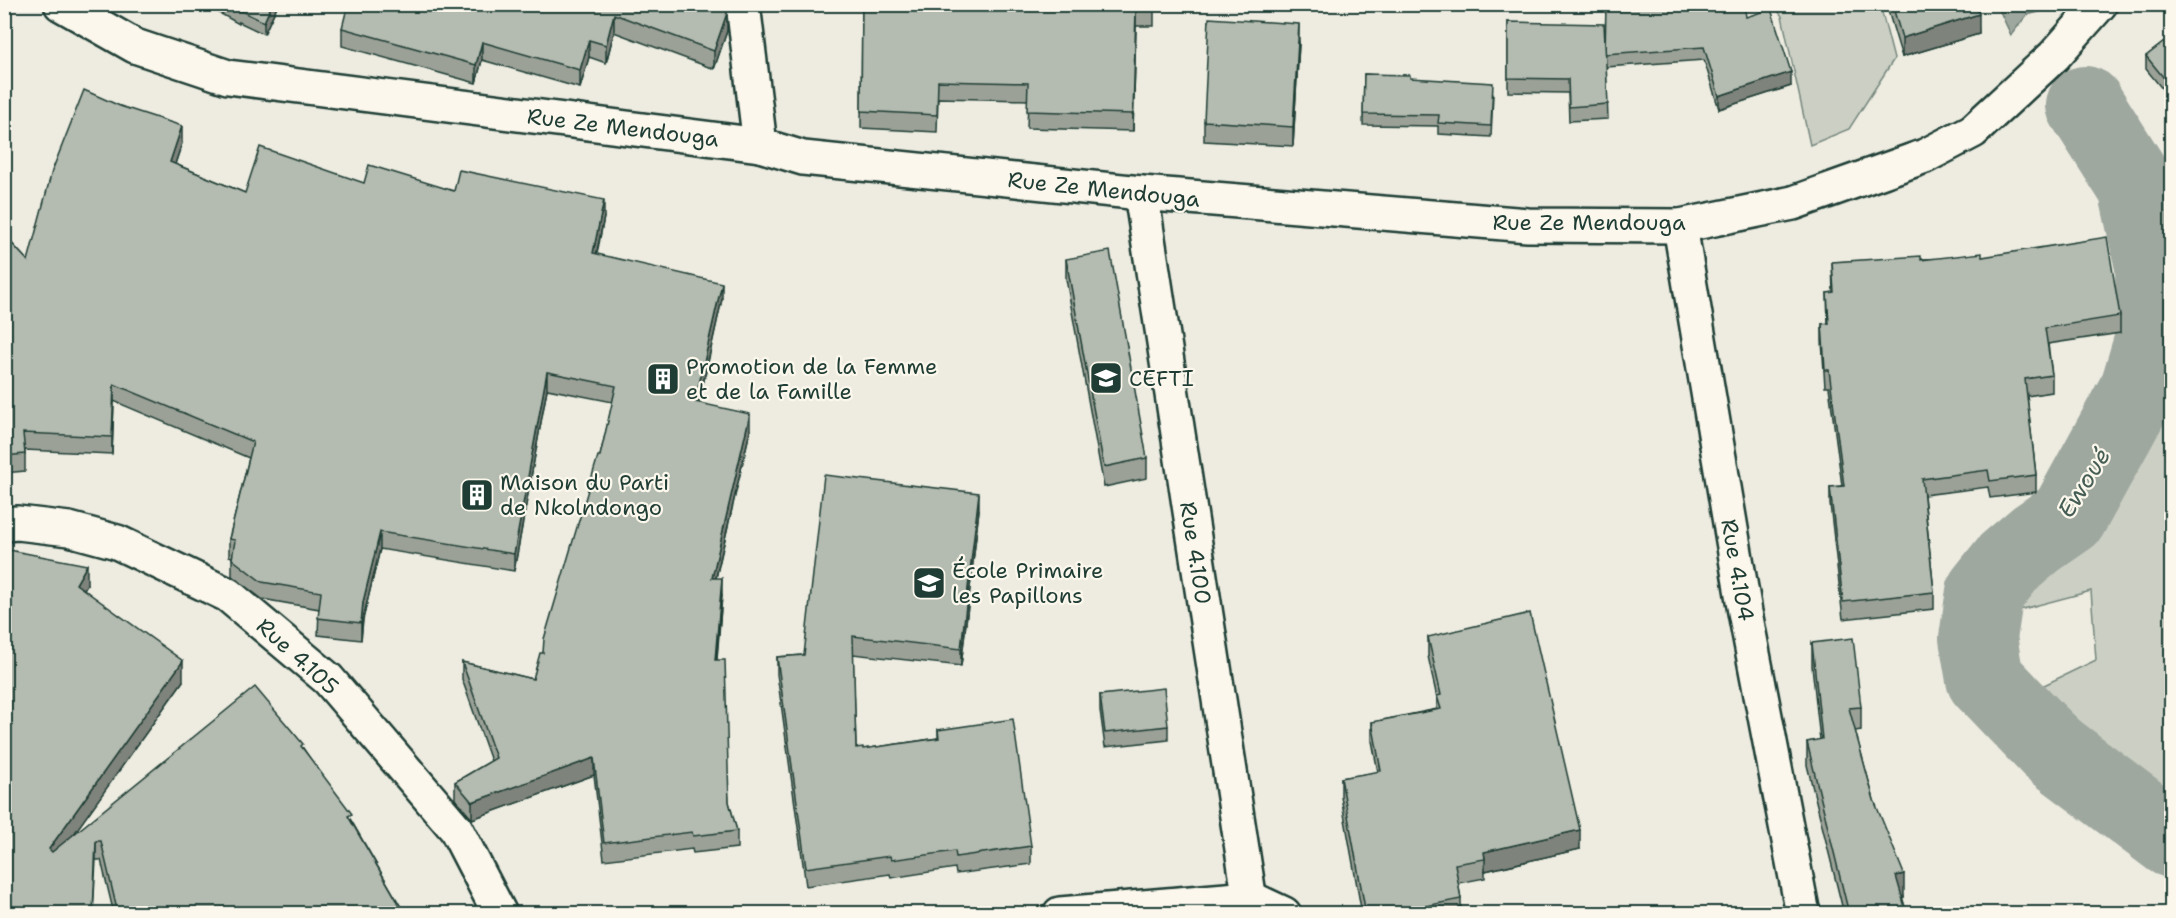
<svg xmlns="http://www.w3.org/2000/svg" width="2176" height="918" viewBox="0 0 2176 918" font-family="'Shantell Sans',sans-serif">
	<style>
		.green { fill: #cbcfc4; stroke: #75867c; stroke-width: 1.5 }
		.water { fill: #9fa89f; stroke: #6c7d74; stroke-width: 1.5 }
		.lines { fill: none; stroke-linecap: round; stroke-linejoin: round }
		.river { stroke: #9fa89f; stroke-width: 78 }
		.minor-casing { stroke: #1f3d34; stroke-width: 38 }
		.tertiary-casing { stroke: #1f3d34; stroke-width: 38 }
		.secondary-casing { stroke: #1f3d34; stroke-width: 38 }
		.minor { stroke: #fbf7ec; stroke-width: 33 }
		.tertiary { stroke: #fbf7ec; stroke-width: 33 }
		.secondary { stroke: #fbf7ec; stroke-width: 33 }
		.wall { fill: #9ba197; stroke: #1f3d34; stroke-width: 1.5 }
		.shaded-wall { fill: #7e837b; stroke: #1f3d34; stroke-width: 1.5 }
		.building { fill: #b4bbb0; stroke: #1f3d34; stroke-width: 1.5 }
		.labels { text-anchor: middle; stroke-width: 4.5; stroke-linejoin: round; paint-order: stroke }
		.street-label { font-size: 22px; fill: #1f3d34; stroke: #fbf7ec }
		.poi-label { font-size: 22px; fill: #1f3d34; stroke: #fbf7ec; text-anchor: start }
		.water-label { font-size: 24px; font-style: italic; fill: #455d54; stroke: #fbf7ec }
	</style>
	<rect width="100%" height="100%" fill="#eeece1"/>
	<filter id="ink" filterUnits="userSpaceOnUse"><feTurbulence type="fractalNoise" baseFrequency=".0167" numOctaves="2"/><feDisplacementMap in="SourceGraphic" scale="12" xChannelSelector="R" yChannelSelector="G"/><feConvolveMatrix kernelMatrix="1 2 1 2 8 2 1 2 1" color-interpolation-filters="sRGB"/></filter>
	<g filter="url(#ink)">
		<g class="green">
			<polygon points="1773,5 1880,5 1894,59 1849,129 1810,145 1782,16"/>
			<polygon points="2171,169 2171,812 2170,808 2042,686 2096,660 2091,591 2008,613 1998,585 2094,501 2160,350 2162,272 2141,184"/>
		</g>
		<polygon class="water" points="1997,5 2040,5 2043,11 2027,15 2011,35"/>
		<g class="lines">
			<polyline class="river" points="2085,105 2137,187 2154,266 2155,334 2139,388 2069,516 2036,539 2008,563 1985,592 1978,638 1985,679 2051,748 2172,839"/>
			<g class="minor-casing">
				<g id="minor">
					<polyline points="743,4 760,145"/>
					<polyline points="1141,193 1252,914"/>
					<polyline points="4,524 18,523 69,529 117,542 228,595 328,679 456,829 500,914"/>
					<polyline points="1060,914 1250,898 1284,914"/>
				</g>
			</g>
			<g class="tertiary-casing">
				<polyline id="tertiary" points="1680,226 1745,612 1803,914"/>
			</g>
			<g class="secondary-casing">
				<polyline id="secondary" points="61,4 135,46 228,77 760,145 803,158 1141,193 1528,225 1680,226 1793,203 1925,156 1973,131 2054,56 2100,4"/>
			</g>
			<use href="#minor" class="minor"/>
			<use href="#tertiary" class="tertiary"/>
			<use href="#secondary" class="secondary"/>
		</g>
		<g class="wall">
			<polygon points="203,4 278,4 264,34 239,22 239,24"/>
			<polygon points="726,4 727,31 714,69 614,32 606,63 589,57 580,88 482,60 476,83 342,46 342,28"/>
			<polygon points="862,4 1154,4 1154,26 1136,26 1133,131 1027,128 1028,100 938,98 937,132 861,128"/>
			<polygon points="1606,4 1746,17 1791,86 1719,109 1704,60 1606,67 1608,119 1569,121 1568,93 1508,92 1508,22 1605,57"/>
			<polygon points="1886,4 1976,4 1979,34 1902,57"/>
			<polygon points="2172,36 2172,101 2146,69 2146,56"/>
			<polygon points="1299,43 1293,146 1204,141 1204,121"/>
			<polygon points="1364,74 1410,78 1493,94 1491,137 1438,134 1438,126 1363,125"/>
			<polygon points="120,106 182,143 175,164 245,193 364,183 454,191 604,217 597,254 722,299 699,403 750,431 716,578 722,595 717,660 729,802 737,831 737,848 693,853 692,849 604,860 594,775 472,819 455,799 455,782 491,761 462,679 462,662 533,679 543,653 600,456 613,402 547,389 514,571 380,549 363,619 361,640 318,635 319,609 262,599 232,576 232,557 229,556 229,539 249,458 114,401 112,454 25,450 25,471 4,473 4,235 28,261"/>
			<polygon points="1982,257 2120,316 2120,333 2048,344 2052,375 2052,392 2027,396 2036,475 2036,492 1990,498 1988,487 1924,495 1934,592 1934,609 1843,619 1830,504 1830,487 1842,486 1829,387 1825,387 1822,341 1822,324 1828,324 1827,293 1833,293 1832,262"/>
			<polygon points="1066,259 1147,458 1147,478 1104,487 1066,279"/>
			<polygon points="979,510 961,666 853,654 856,748 863,749 938,738 938,730 1031,846 1031,864 956,874 955,868 891,878 890,874 806,886 777,674 777,657 804,655"/>
			<polygon points="4,549 87,584 84,589 183,681 72,836 303,748 352,822 405,914 114,914 101,860 96,860 4,914"/>
			<polygon points="1428,637 1580,849 1485,871 1485,878 1458,883 1461,899 1461,914 1362,914 1341,797 1341,778 1378,772 1372,741 1372,722 1437,709 1437,698 1428,656"/>
			<polygon points="1812,643 1861,707 1861,730 1855,731 1874,800 1904,897 1902,897 1907,914 1844,914 1807,765 1807,742 1820,740 1812,666"/>
			<polygon points="1100,695 1168,726 1168,740 1105,747 1100,710"/>
		</g>
		<g class="shaded-wall">
			<polygon points="272,4 278,4 264,34 264,22"/>
			<polygon points="1136,10 1136,26 1133,131 1133,114"/>
			<polygon points="727,13 727,31 714,69 714,51"/>
			<polygon points="614,14 614,32 606,63 606,45"/>
			<polygon points="1979,14 1979,34 1902,57 1902,38"/>
			<polygon points="1299,24 1299,43 1293,146 1293,127"/>
			<polygon points="589,40 589,57 580,88 580,70"/>
			<polygon points="482,42 482,60 476,83 476,65"/>
			<polygon points="1791,72 1791,86 1719,109 1719,96"/>
			<polygon points="182,126 182,143 170,179 170,162"/>
			<polygon points="604,200 604,217 593,270 593,253"/>
			<polygon points="722,283 722,299 695,419 695,402"/>
			<polygon points="547,372 547,389 514,571 514,554"/>
			<polygon points="114,384 114,401 112,454 112,437"/>
			<polygon points="750,414 750,431 712,594 712,578"/>
			<polygon points="979,493 979,510 961,666 961,649"/>
			<polygon points="380,532 380,549 363,619 361,640 361,623 363,602"/>
			<polygon points="87,565 87,584 76,603 76,584"/>
			<polygon points="722,578 722,595 715,677 715,660"/>
			<polygon points="183,661 183,681 49,869 49,849"/>
			<polygon points="594,758 594,775 472,819 472,802"/>
			<polygon points="1580,830 1580,849 1485,871 1485,859 1484,852"/>
			<polygon points="96,841 96,860 93,914"/>
			<polygon points="1904,874 1904,897 1896,899 1896,876"/>
		</g>
		<g class="building">
			<polygon points="226,4 272,4 264,22 239,10 239,11"/>
			<polygon points="348,4 726,4 727,13 714,51 614,14 606,45 589,40 580,70 482,42 476,65 342,28"/>
			<polygon points="862,4 1154,4 1154,9 1136,10 1133,114 1027,111 1028,83 938,81 937,115 861,111"/>
			<polygon points="1606,4 1744,4 1746,17 1771,9 1791,72 1719,96 1704,47 1605,54"/>
			<polygon points="1892,4 1976,4 1979,14 1902,38"/>
			<polygon points="1209,18 1299,24 1293,127 1204,121"/>
			<polygon points="1508,22 1604,24 1608,104 1569,107 1568,79 1508,78"/>
			<polygon points="2172,36 2172,88 2146,56"/>
			<polygon points="1364,74 1410,75 1410,78 1493,83 1491,126 1438,123 1439,115 1363,114"/>
			<polygon points="84,90 120,106 182,126 170,162 245,193 260,147 364,183 369,165 454,191 459,170 604,200 593,253 722,283 695,402 750,414 712,578 722,578 715,660 725,660 729,802 737,831 693,836 692,832 604,843 594,758 472,802 455,782 496,758 462,662 533,679 540,653 543,653 544,639 598,456 600,456 616,386 547,372 514,554 380,532 363,602 361,623 318,618 321,592 262,582 232,559 235,540 229,539 253,442 114,384 112,437 23,433 25,454 4,456 4,235 28,261 52,171"/>
			<polygon points="2107,237 2120,316 2045,328 2052,375 2025,379 2036,475 1990,481 1988,470 1922,479 1934,592 1843,602 1830,487 1844,486 1829,370 1825,370 1822,324 1829,323 1827,293 1834,292 1832,262 1921,256 1921,260 1982,253 1982,257"/>
			<polygon points="1110,251 1147,458 1104,467 1066,259"/>
			<polygon points="824,475 979,493 961,649 853,636 856,748 863,747 863,749 939,738 938,730 1013,719 1031,846 956,857 955,851 891,860 890,856 806,868 777,657 804,655"/>
			<polygon points="4,549 87,565 76,584 183,661 49,849 52,852 255,687 303,744 301,746 352,814 348,816 405,914 118,914 101,841 96,841 93,914 4,914"/>
			<polygon points="1530,613 1580,830 1484,852 1485,859 1455,864 1461,899 1386,914 1366,914 1341,778 1381,771 1372,722 1441,709 1437,696 1441,695 1428,637"/>
			<polygon points="1853,638 1861,707 1849,708 1874,800 1904,874 1896,876 1907,914 1849,914 1807,742 1822,739 1812,643"/>
			<polygon points="1164,688 1168,726 1105,733 1100,695"/>
		</g>
	</g>
	<defs>
		<g id="school-square" transform="scale(1.725)"><rect x="-9" y="-9" width="18" height="18" rx="4" fill="#1f3d34" stroke="#fbf7ec"/><path d="M0-5L7-2L0 1L-7-2ZM-4 1L0 2.5L4 1V4Q0 6-4 4Z" fill="#fff"/></g>
		<g id="building-square" transform="scale(1.725)"><rect x="-9" y="-9" width="18" height="18" rx="4" fill="#1f3d34" stroke="#fbf7ec"/><path d="M-4-6H4V6H1V3H-1V6H-4ZM-2.5-4.3h1.7v1.8h-1.7ZM.8-4.3h1.7v1.8H.8ZM-2.5-1h1.7V.8h-1.7ZM.8-1h1.7V.8H.8Z" fill="#fff"/></g>
	</defs>
	<g fill-rule="evenodd">
		<use href="#school-square" x="1106" y="378"/>
		<use href="#building-square" x="663" y="379"/>
		<use href="#building-square" x="477" y="495"/>
		<use href="#school-square" x="929" y="583"/>
	</g>
	<g class="labels">
		<g class="street-label">
			<text transform="translate(623 127) rotate(7)" y="8">Rue Ze Mendouga</text>
			<text transform="translate(1104 189) rotate(6)" y="8">Rue Ze Mendouga</text>
			<text x="1589" y="230">Rue Ze Mendouga</text>
			<text transform="translate(1196 553) rotate(81)" y="8">Rue 4.100</text>
			<text transform="translate(1738 570) rotate(80)" y="8">Rue 4.104</text>
			<text transform="translate(298 656) rotate(42)" y="8">Rue 4.105</text>
		</g>
		<g class="poi-label">
			<text x="686" y="374">Promotion de la Femme<tspan x="686" dy="25">et de la Famille</tspan></text>
			<text x="1129" y="386">CEFTI</text>
			<text x="500" y="490">Maison du Parti<tspan x="500" dy="25">de Nkolndongo</tspan></text>
			<text x="952" y="578">École Primaire<tspan x="952" dy="25">les Papillons</tspan></text>
		</g>
		<g class="water-label">
			<text transform="translate(2084 483) rotate(-58)" y="8">Ewoué</text>
		</g>
	</g>
	<rect width="2176" height="918" fill="none" stroke="#fbf7ec" stroke-width="24"/>
	<rect x="12" y="12" width="2152" height="894" fill="none" stroke="#1f3d34" stroke-width="2" filter="url(#ink)"/>
</svg>
